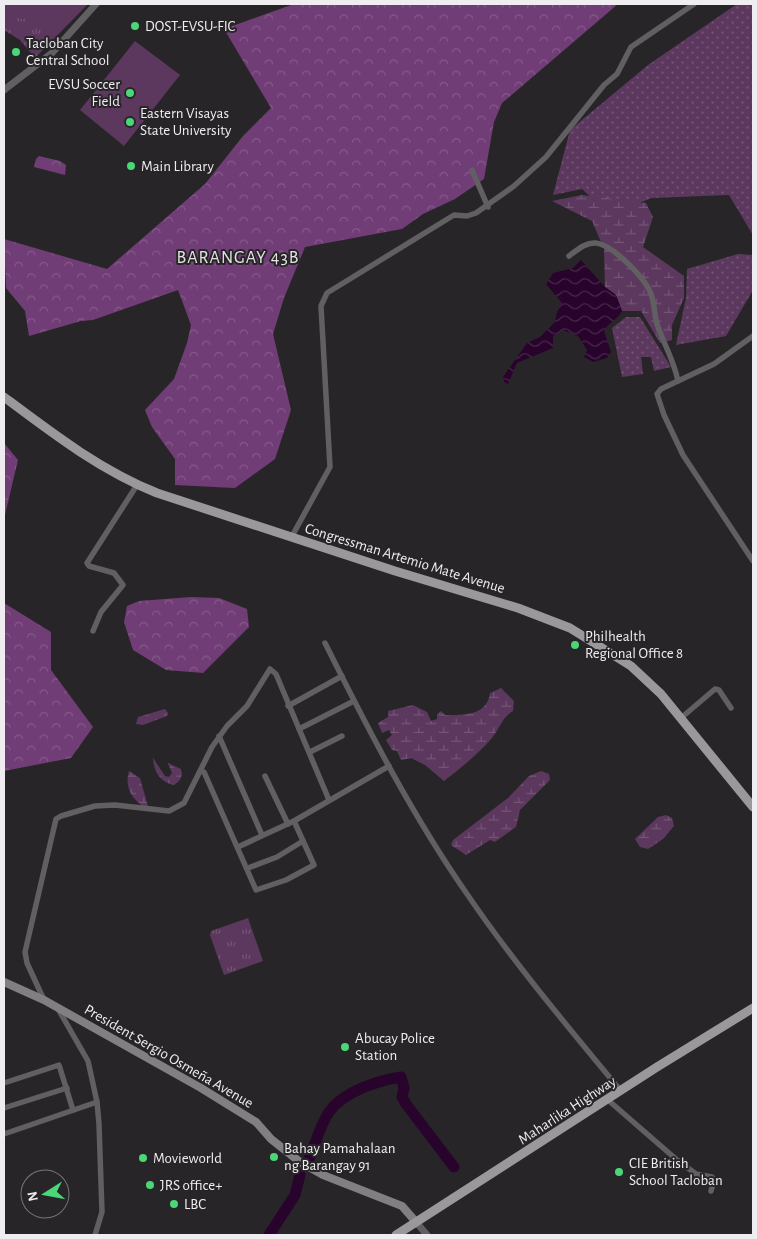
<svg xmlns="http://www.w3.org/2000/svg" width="757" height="1239" viewBox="0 0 757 1239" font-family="'Alegreya Sans',sans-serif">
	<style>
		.grass { fill: url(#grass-dots) }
		.forest { fill: url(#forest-crowns) }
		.wetland { fill: url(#wetland-marsh) }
		.park { fill: url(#park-tufts) }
		.pitch { fill: #5c385f }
		.water { fill: url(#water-waves) }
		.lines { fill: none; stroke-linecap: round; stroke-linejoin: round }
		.river { stroke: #28032c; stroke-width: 11 }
		.minor { stroke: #615f61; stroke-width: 5.5 }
		.tertiary { stroke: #615f61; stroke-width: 7 }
		.secondary { stroke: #827f82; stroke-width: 8 }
		.primary { stroke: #9b989b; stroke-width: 9 }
		.poi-dot { fill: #4ad777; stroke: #282528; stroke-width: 2 }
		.labels { text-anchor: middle; stroke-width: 4; stroke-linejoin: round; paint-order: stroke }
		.poi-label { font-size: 15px; fill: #efedef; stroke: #282528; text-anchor: start }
		.street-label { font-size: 15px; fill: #efedef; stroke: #282528 }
		.quarter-label { font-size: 18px; letter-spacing: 1px; fill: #e5e1e5; stroke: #282528 }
	</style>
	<defs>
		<pattern id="grass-dots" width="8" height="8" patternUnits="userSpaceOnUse" patternTransform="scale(1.25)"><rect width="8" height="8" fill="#5c385f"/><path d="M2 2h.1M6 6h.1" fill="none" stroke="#745576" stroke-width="1.8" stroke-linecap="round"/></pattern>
		<pattern id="forest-crowns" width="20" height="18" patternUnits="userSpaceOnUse" patternTransform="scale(1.25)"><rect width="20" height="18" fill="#713d76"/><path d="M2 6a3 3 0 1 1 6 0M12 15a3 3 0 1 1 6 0" fill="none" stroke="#86598a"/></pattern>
		<pattern id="wetland-marsh" width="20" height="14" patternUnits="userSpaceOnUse" patternTransform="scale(1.25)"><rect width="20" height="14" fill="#5c385f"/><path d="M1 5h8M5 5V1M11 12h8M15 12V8" fill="none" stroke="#745576"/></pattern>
		<pattern id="park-tufts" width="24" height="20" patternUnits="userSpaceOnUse" patternTransform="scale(1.25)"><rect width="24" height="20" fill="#5c385f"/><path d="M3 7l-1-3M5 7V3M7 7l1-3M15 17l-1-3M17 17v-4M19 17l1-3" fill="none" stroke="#745576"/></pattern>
		<pattern id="water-waves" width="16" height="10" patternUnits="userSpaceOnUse" patternTransform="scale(1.25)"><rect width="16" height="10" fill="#28032c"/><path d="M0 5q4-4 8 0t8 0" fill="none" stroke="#48284b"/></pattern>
	</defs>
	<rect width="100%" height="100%" fill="#282528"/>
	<g class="grass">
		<polygon points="737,4 753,4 753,235 729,195 652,198 609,214 582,189 553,195 570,130 648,65"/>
		<polygon points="738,254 753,255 753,290 726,336 676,345 686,298 687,269"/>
		<polygon points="626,317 640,317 671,367 654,371 651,357 641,357 643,374 622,377 612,328"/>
	</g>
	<g class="forest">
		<polygon points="294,4 618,4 502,103 494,122 484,179 455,199 423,214 402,229 305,247 284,298 273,334 291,410 275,459 235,488 175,485 175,459 152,427 145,410 174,379 187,343 191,325 178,290 93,320 81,321 29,336 25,311 6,288 4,239 107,269 205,184 243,136 271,108 224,29"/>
		<polygon points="39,156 60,161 66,165 65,175 34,167 36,159"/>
		<polygon points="4,443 18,460 4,519"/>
		<polygon points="191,597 219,598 247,609 249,627 203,673 166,670 133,650 124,622 127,606 139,601"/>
		<polygon points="4,603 51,632 51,670 93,727 71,758 4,771"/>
	</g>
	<g class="wetland">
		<polygon points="582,195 646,203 653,217 643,247 684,276 684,298 672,325 672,340 660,343 641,311 622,311 616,295 605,287 604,249 592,221 552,201"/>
		<path d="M 501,688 L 514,701 L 513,711 C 501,718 500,729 491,739 C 477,755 461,768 444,781 L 425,765 L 411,758 L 401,760 L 397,751 L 392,750 L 386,740 L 392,735 L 389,730 L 382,733 L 378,723 L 388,717 L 388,711 L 413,705 L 427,712 L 431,721 L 437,719 L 437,714 L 441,711 L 445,715 C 464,715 487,716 490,693 Z"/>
		<polygon points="165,709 168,713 167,716 143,725 136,724 138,717"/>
		<path d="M 153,758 L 165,776 L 169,777 L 172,773 L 168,763 L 181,769 C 182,777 182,780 174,785 C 160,782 154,772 153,758 Z"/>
		<path d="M 129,771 L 140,778 L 149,810 C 133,801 124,789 129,771 Z"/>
		<polygon points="541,771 549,774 550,780 520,810 516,827 495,842 490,840 466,855 451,845 453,840 508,798 529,776"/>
		<polygon points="666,815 672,818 674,826 663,839 648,849 640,847 635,839 658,817"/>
	</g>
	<g class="park">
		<polygon points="4,4 88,4 35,58 20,40 4,30"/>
		<polygon points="248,918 263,961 224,975 210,935 211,931"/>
	</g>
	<g class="pitch">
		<polygon points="4,4 54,4 40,23 31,17 23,19 4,15"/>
		<polygon points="56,4 76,4 50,33 41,25"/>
		<polygon points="135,41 180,75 124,146 80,110"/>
	</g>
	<path class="water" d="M 581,260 L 605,287 L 616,295 L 622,311 C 617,320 609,322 604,331 L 611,352 L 607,358 L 593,362 L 584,357 L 587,350 L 578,336 L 563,330 L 553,336 L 553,348 L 517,363 L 508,384 L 504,382 L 503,377 L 527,343 L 540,337 L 555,322 L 557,312 L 562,303 L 546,284 L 553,273 L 573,268 Z"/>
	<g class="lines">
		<g class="river">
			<path d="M 309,1159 C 315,1144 320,1126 329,1112 C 344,1091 377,1081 401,1077 L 404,1088 L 402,1097 L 406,1104 L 454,1167"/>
			<polyline points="269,1235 295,1195 300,1175"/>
		</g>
		<g class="minor">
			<polyline points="472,170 488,207"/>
			<path d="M 569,256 C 577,250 586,242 596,243 C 613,245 645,278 651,294 C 655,304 654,317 658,327 C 665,346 674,361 678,381"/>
			<polyline points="753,336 714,364 661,389 657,394 664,415 683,455 753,561"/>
			<polyline points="291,538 330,467 321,306 327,293 454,215 467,216 476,213 514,186 546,157 604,85 617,74 631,47 694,4"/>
			<polyline points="93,631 101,612 123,585 114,573 89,566 87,563 137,485"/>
			<path d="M 325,643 C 368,729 412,815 467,894 C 514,963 568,1027 621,1091"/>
			<polyline points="288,706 342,676"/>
			<polyline points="681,718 715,689 719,690 731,708"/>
			<polyline points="299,729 354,701"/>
			<polyline points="219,736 262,835"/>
			<polyline points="310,752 342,736"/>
			<polyline points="201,771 204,772 256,890 286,880 314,865 294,821"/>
			<polyline points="265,776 288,824"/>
			<polyline points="238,847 294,821 389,766"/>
			<polyline points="248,868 277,857 303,841"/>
			<polyline points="44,1000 27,963 25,952 56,819 61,816 95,806 115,805 169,811 184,803 212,747 227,726 247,706 270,669 276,674 329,800"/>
			<polyline points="57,1007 88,1061 97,1102 99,1124 102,1212 95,1235"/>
			<polyline points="4,1083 59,1065 73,1110"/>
			<polyline points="608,1100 677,1160 696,1174 712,1177 714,1180 711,1191"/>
			<polyline points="4,1108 67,1088"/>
			<polyline points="4,1134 97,1102"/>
		</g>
		<g class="tertiary">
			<polyline points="4,90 52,53 96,4"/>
			<polyline points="416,1222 427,1235"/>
		</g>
		<polyline class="secondary" points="4,982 44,1000 201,1088 256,1122 271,1139 300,1162 323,1175 402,1206 416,1222"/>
		<g class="primary">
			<path d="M 4,397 C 52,433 100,470 157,493 L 395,571 L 518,608 L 570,628 L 631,666 L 661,694 L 753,807"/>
			<polyline points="396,1235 657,1067 753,1008"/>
		</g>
	</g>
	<g class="poi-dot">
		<circle cx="135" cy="26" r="5"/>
		<circle cx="16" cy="52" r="5"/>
		<circle cx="130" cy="93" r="5"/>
		<circle cx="130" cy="122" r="5"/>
		<circle cx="131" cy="166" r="5"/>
		<circle cx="575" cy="645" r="5"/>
		<circle cx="345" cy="1047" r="5"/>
		<circle cx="274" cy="1157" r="5"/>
		<circle cx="143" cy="1158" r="5"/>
		<circle cx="619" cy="1172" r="5"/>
		<circle cx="150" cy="1185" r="5"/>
		<circle cx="174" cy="1204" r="5"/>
	</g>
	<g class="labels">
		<g class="poi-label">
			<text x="145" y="31">DOST-EVSU-FIC</text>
			<text x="26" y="48">Tacloban City<tspan x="26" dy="17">Central School</tspan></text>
			<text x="120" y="89" text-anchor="end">EVSU Soccer<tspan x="120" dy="17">Field</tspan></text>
			<text x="140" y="118">Eastern Visayas<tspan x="140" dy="17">State University</tspan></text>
			<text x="141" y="171">Main Library</text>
			<text x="585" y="641">Philhealth<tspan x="585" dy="17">Regional Office 8</tspan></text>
			<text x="355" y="1043">Abucay Police<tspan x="355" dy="17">Station</tspan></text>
			<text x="284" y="1153">Bahay Pamahalaan<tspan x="284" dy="17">ng Barangay 91</tspan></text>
			<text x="153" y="1163">Movieworld</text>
			<text x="629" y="1168">CIE British<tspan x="629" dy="17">School Tacloban</tspan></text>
			<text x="160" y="1190">JRS office+</text>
			<text x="184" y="1209">LBC</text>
		</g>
		<g class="street-label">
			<text transform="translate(405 558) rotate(17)" y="5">Congressman Artemio Mate Avenue</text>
			<text transform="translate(169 1056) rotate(30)" y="5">President Sergio Osmeña Avenue</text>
			<text transform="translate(567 1110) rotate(-33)" y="5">Maharlika Highway</text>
		</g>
		<g class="quarter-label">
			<text x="238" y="263">BARANGAY 43B</text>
		</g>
	</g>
	<rect width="757" height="1239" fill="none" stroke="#efedef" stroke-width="10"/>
	<g transform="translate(45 1194) rotate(259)"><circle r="24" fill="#282528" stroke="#787578"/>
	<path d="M0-4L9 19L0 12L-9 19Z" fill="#4ad777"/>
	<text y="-8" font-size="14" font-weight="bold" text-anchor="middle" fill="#efedef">N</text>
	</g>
</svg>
